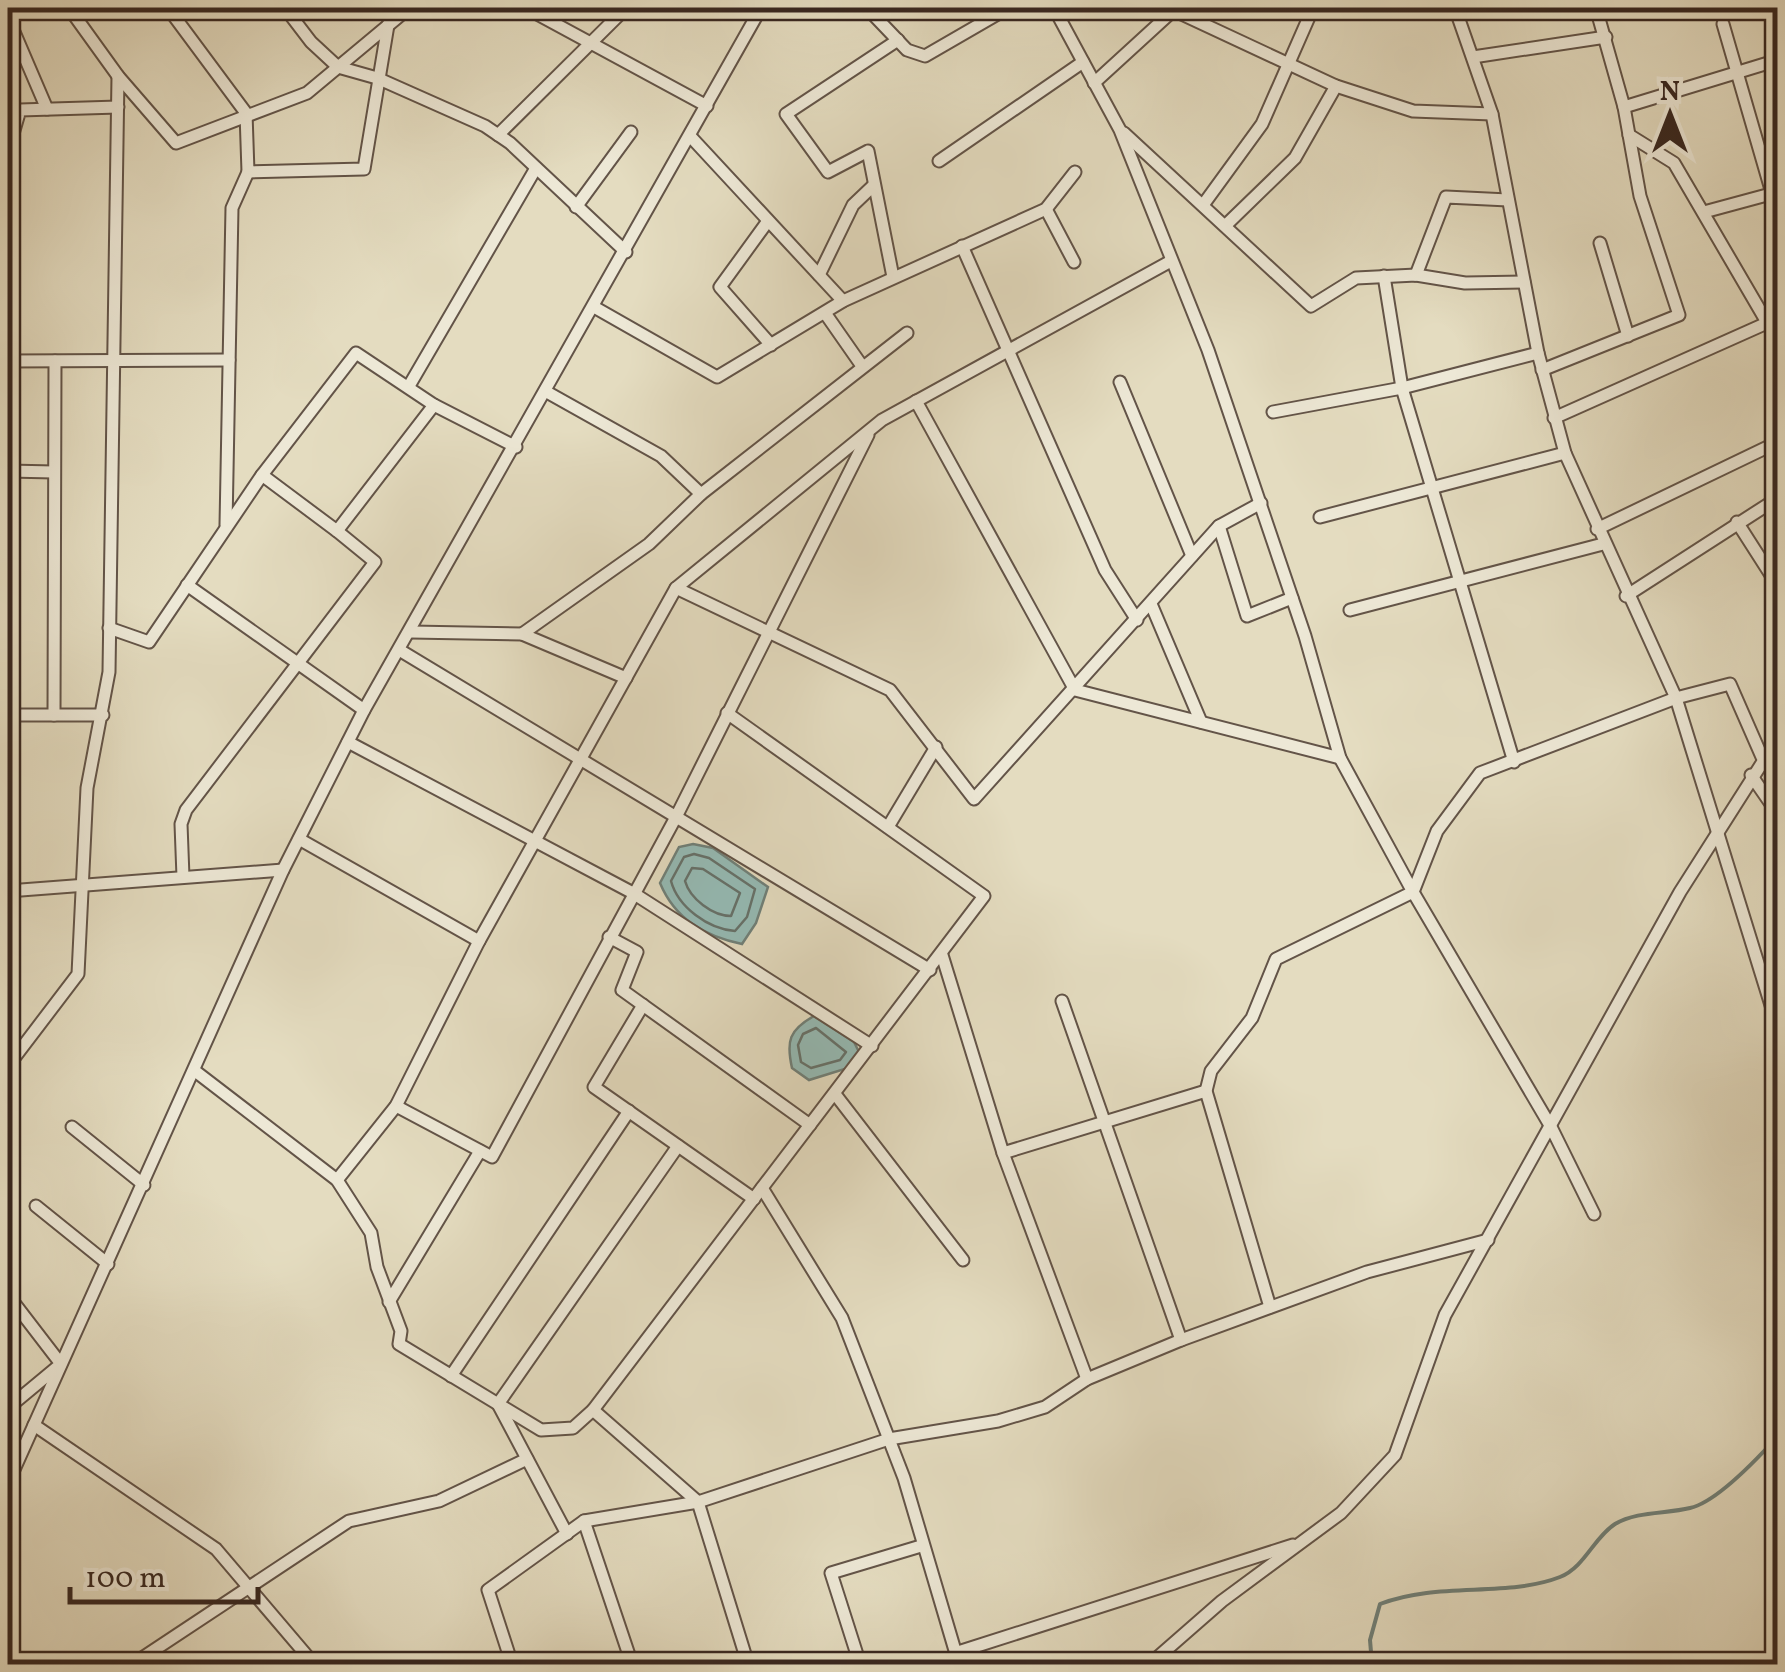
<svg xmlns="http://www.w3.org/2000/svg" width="1785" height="1672" viewBox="0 0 1785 1672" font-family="Vollkorn,serif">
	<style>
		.water { fill: #95bbb5; stroke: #708079; stroke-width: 2.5 }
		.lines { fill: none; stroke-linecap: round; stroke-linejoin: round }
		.shore { stroke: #66716a; stroke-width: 2.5 }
		.stream { stroke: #708079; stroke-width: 4 }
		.minor-casing { stroke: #635448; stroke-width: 15 }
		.minor { stroke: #ede8d6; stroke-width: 11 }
	</style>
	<rect width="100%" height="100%" fill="#e4dcc0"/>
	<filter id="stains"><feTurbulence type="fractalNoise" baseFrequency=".002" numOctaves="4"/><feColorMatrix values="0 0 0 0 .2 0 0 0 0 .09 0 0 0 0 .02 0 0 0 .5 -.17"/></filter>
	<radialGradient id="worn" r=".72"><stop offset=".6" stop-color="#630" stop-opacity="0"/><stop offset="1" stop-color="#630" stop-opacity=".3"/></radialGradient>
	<g class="water">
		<path d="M 693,844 L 713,848 L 768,887 L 756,923 L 742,944 C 704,936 675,919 660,883 L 679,847 Z"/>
		<path d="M 814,1016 L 854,1042 L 859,1052 L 848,1068 L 809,1080 L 792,1068 C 786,1041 789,1030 814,1016 Z"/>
	</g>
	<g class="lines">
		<g class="shore">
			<path d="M 694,854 L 709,858 L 755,889 L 747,917 L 735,931 C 708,929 678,907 671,881 L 684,857 Z"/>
			<path d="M 692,868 L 703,869 L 740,893 L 731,916 C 713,916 690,899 685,881 Z"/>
			<polygon points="816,1028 846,1052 840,1060 811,1068 801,1062 798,1045 803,1034"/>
		</g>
		<path class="stream" d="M 1372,1664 L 1370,1640 L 1380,1604 C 1439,1581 1506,1598 1560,1577 C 1585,1567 1594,1537 1615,1524 C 1637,1511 1666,1514 1690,1508 C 1717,1502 1759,1457 1778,1436"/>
		<g class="minor-casing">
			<g id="minor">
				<polyline points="69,8 118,76 176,143 307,93 409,8"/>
				<polyline points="168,8 246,113 248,172 364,169 388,25"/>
				<polyline points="285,8 311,42 338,67 377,78 485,126 510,143 626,252"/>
				<polyline points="526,8 707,106"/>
				<polyline points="867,8 907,50 925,56 1008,8"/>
				<polyline points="1054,8 1120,130 1208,350 1305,636 1340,758 1413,892 1551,1127 1594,1214"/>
				<polyline points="1455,8 1492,114 1538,353 1565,453 1676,698 1778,1028"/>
				<polyline points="1173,10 1336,86 1413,111 1492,114"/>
				<polyline points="1599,16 1616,8"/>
				<polyline points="8,18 47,109"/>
				<polyline points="1723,24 1778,214"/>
				<polyline points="1473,57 1606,37"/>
				<polyline points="1094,83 1176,8"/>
				<polyline points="1624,107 1778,60"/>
				<polyline points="1124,133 1311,306 1356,278 1416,275 1465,283 1524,282"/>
				<polyline points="498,135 626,8"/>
				<polyline points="1629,135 1674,163 1768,324"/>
				<polyline points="690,136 843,301"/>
				<polyline points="8,151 20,110 118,107"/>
				<polyline points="939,161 1083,62"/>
				<polyline points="1203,205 1262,124 1313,8"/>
				<polyline points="576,207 631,132"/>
				<polyline points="1046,209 1074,262"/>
				<polyline points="1704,212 1778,192"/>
				<polyline points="768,221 720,287 771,345"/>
				<polyline points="1227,224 1295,158 1336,86"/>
				<polyline points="1600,243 1628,336"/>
				<polyline points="962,246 1105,570 1137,620"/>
				<polyline points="819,275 853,205 874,185"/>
				<polyline points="1416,275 1446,197 1508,200"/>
				<polyline points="1384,276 1402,388 1514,762"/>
				<polyline points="893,277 868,151 828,172 786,114 898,40"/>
				<polyline points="594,307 717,377 843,301 1046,209 1075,172"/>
				<polyline points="825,313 862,366"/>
				<polyline points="8,361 229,360"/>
				<polyline points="1542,370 1679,315 1640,196 1624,107 1596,8"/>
				<polyline points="1120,382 1192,556"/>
				<polyline points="409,386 536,168"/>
				<polyline points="545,391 661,456 701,494"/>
				<polyline points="916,401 1075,690 1340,758"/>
				<polyline points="1273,412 1402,388 1538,353"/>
				<polyline points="1554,418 1778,318"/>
				<polyline points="8,471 54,472"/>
				<polyline points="262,475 337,531 434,405"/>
				<polyline points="1320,517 1565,453"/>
				<polyline points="1737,522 1778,586"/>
				<polyline points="226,525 232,208 248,172"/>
				<polyline points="1219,526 1247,616 1292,598"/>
				<polyline points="1597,529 1778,442"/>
				<polyline points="187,585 364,710"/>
				<polyline points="676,588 890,690 974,799 1219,526 1261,503"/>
				<polyline points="1626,596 1778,498"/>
				<polyline points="1151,604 1201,722"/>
				<polyline points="1350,610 1603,544"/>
				<polyline points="109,628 149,642 262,475 356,353 434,405 516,447"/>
				<polyline points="411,632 522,634 626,678"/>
				<polyline points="522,634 649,544 701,494 907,333"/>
				<polyline points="401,651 930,970"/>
				<polyline points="8,715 103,715"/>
				<polyline points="54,715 55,361"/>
				<polyline points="348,742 633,893 872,1046"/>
				<polyline points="1751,775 1778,814"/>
				<polyline points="888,827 936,747"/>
				<polyline points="8,833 13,833"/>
				<polyline points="299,839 479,941"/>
				<polyline points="183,877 181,824 186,810 375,562 337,531"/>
				<polyline points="8,891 283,870"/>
				<polyline points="609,937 637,952 622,990 810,1125"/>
				<polyline points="942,955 1003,1153 1087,1379"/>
				<polyline points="1062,1001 1181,1340"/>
				<polyline points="643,1005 594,1087 754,1199"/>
				<polyline points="8,1066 78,974 87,788 109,672 118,76"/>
				<polyline points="195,1071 337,1180 371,1233 377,1267 401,1331 399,1344 541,1430 573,1428 593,1410 984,896 727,713"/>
				<polyline points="835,1094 963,1260"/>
				<polyline points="396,1106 492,1157 676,817 868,435"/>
				<polyline points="72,1127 144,1185"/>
				<polyline points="1003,1153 1206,1091"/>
				<polyline points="337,1180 396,1106 479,941 676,588 882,420 1171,261"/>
				<polyline points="762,1188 842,1318 904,1478 959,1664"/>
				<polyline points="36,1206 108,1264"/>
				<polyline points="8,1295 61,1364 8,1408"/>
				<polyline points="389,1302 480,1151"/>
				<polyline points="1270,1307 1206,1091 1211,1071 1252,1018 1276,959 1413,892 1437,831 1480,773 1676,698 1730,684 1762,757"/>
				<polyline points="451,1376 629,1111"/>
				<polyline points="593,1410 698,1502 748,1664"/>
				<polyline points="34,1425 216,1549 314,1664"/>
				<polyline points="8,1483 283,870 364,710 761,8"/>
				<polyline points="584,1521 632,1664"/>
				<polyline points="567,1534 498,1404 678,1146"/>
				<polyline points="955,1653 1293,1545"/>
				<polyline points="133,1664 349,1521 439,1501 527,1459"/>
				<polyline points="512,1664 488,1590 584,1521 698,1502 889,1439 998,1421 1045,1407 1087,1379 1181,1340 1367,1272 1488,1240"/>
				<polyline points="860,1664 831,1573 921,1546"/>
				<polyline points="1150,1664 1222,1601 1341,1513 1395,1455 1445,1315 1680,892 1778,738"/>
			</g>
		</g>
		<use href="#minor" class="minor"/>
	</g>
	<rect width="1785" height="1672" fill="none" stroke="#e4dcc0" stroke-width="40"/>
	<rect x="10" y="10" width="1765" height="1652" fill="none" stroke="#382720" stroke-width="5"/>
	<rect x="20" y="20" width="1745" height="1632" fill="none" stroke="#382720" stroke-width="2.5"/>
	<g transform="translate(1670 115)" stroke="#ede8d6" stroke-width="8" paint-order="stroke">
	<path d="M0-8L18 38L0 25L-18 38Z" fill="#382720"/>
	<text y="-15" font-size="28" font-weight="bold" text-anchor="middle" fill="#382720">N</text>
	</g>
	<path d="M70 1587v15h188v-15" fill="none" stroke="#382720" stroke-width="5"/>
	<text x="85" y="1587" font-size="30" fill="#382720" stroke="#ede8d6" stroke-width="8" paint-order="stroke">100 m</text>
	<rect width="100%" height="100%" filter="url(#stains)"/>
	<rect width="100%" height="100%" fill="url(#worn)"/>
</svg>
